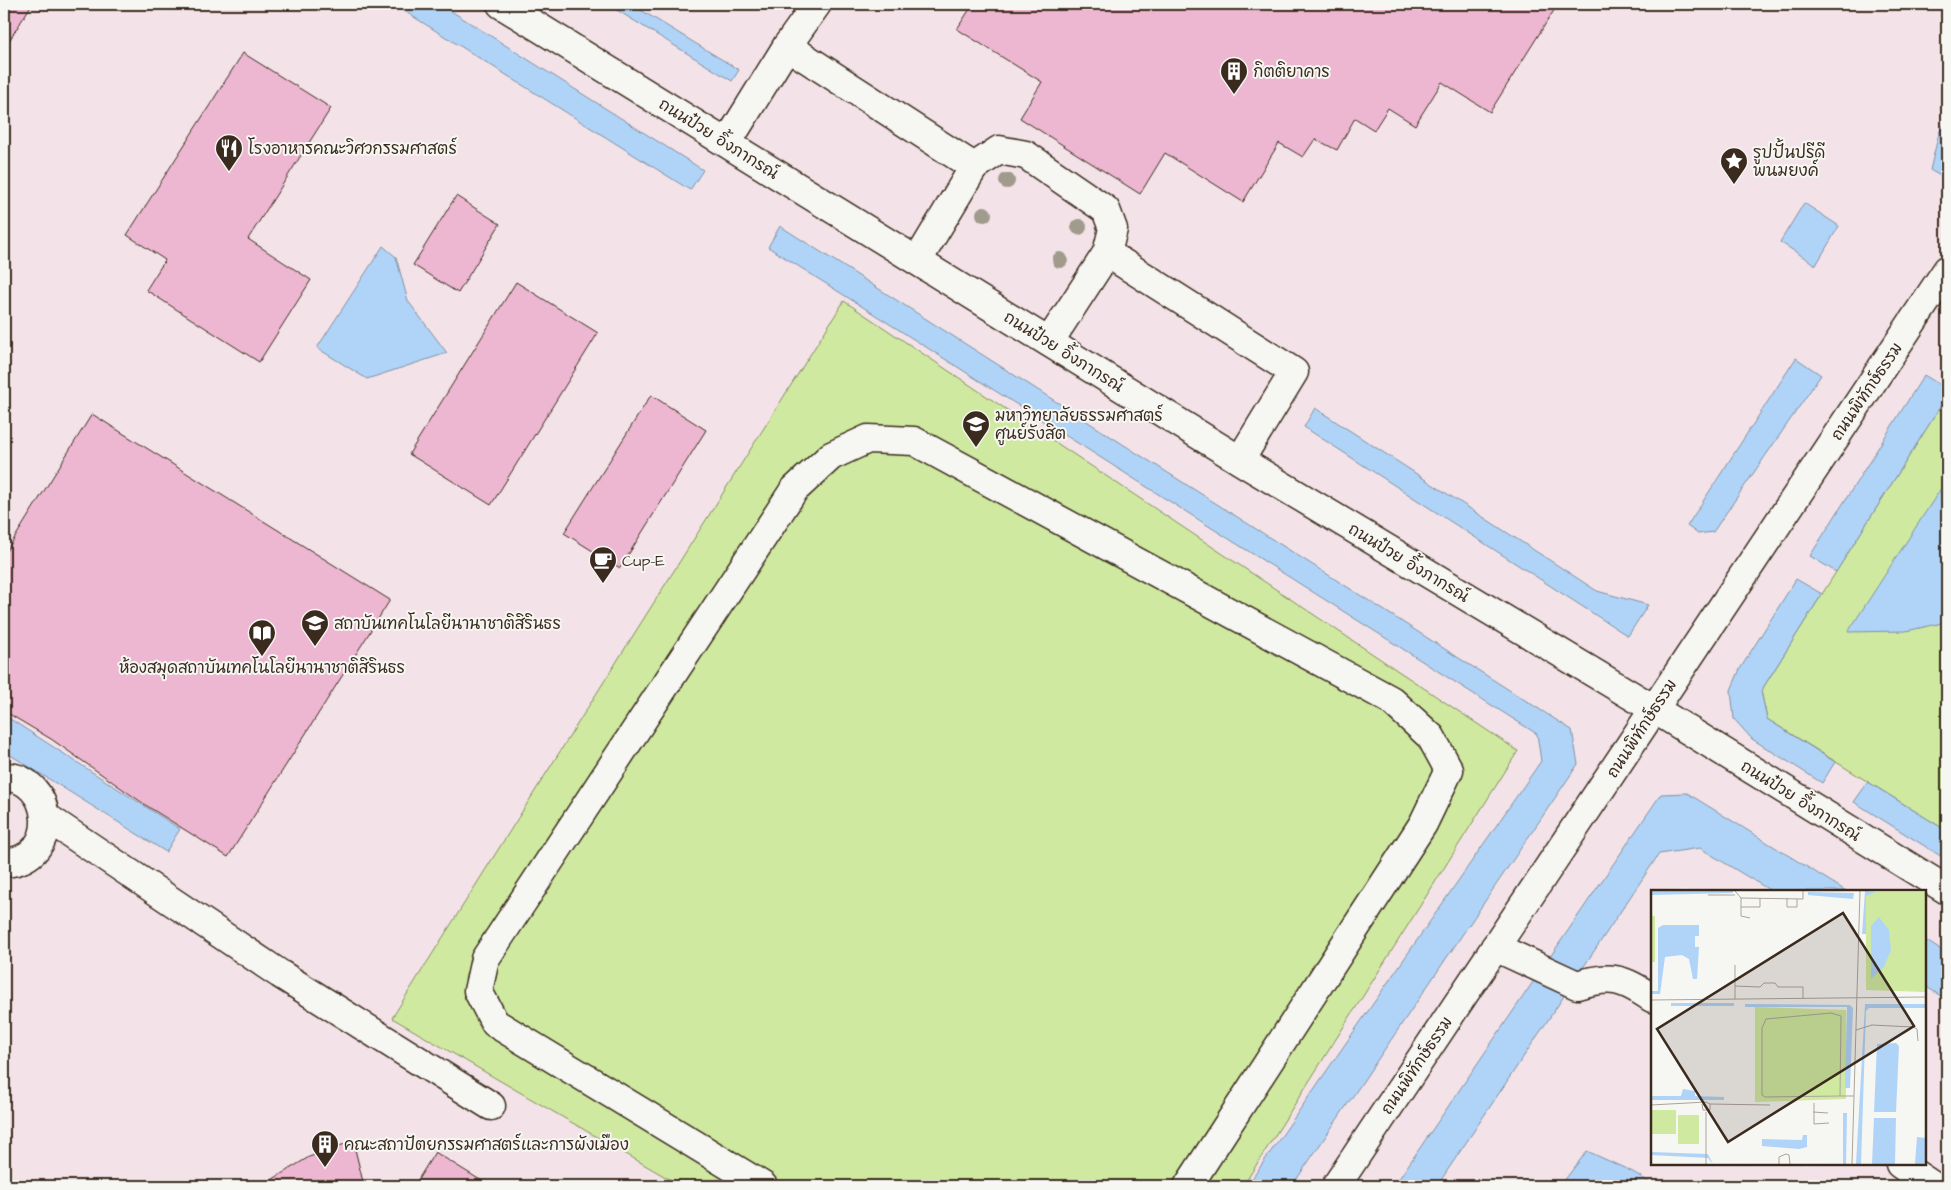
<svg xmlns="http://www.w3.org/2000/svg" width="1951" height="1190" viewBox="0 0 1951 1190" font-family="'Architects Daughter','Playpen Sans Thai',sans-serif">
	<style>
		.built { fill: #f3e3e8; fill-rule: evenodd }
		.green { fill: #cfeaa0; stroke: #858a5f }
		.water { fill: #b0d4f8; stroke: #8190a1 }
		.building { fill: #edb7d1; stroke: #3b2a1e }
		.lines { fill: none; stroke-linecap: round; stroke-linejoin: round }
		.minor-casing { stroke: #3b2a1e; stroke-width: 31 }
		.minor { stroke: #f6f6f2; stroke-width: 28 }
		.tree { fill: #a09b8c }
		.labels { text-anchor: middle; stroke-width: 4; stroke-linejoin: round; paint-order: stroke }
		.poi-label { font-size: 16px; fill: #3b2a1e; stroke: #f6f6f2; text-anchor: start }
		.street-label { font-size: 16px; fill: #3b2a1e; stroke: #f6f6f2 }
		.inset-road { fill: none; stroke: #aba49d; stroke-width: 1 }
		.view { fill: #3b2a1e; fill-opacity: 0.15; stroke: #3b2a1e; stroke-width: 2.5 }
		.inset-edge { fill: none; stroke: #3b2a1e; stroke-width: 2.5 }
	</style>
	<rect width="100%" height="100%" fill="#f6f6f2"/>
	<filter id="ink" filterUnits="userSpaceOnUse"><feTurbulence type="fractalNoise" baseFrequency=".02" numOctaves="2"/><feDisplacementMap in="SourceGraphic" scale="10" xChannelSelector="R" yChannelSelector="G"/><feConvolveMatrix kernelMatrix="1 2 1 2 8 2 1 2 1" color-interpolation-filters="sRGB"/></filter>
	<g filter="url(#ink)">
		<path class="built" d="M 4,4 L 1947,4 L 1947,1186 L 4,1186 ZM 1652,891 L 1925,891 L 1925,1164 L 1652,1164 Z"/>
		<g class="green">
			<polygon points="844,301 1518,751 1243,1186 681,1186 392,1018"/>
			<polygon points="1947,396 1947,831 1767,719 1761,691"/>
		</g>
		<g class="water">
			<polygon points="393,4 440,4 703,170 690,190"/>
			<polygon points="607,4 631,4 739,70 732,81"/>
			<polygon points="1947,119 1947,180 1930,170 1939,133"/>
			<polygon points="1804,203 1839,226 1816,265 1780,242"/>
			<polygon points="780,226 1572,730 1578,764 1292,1186 1247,1186 1541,761 1537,734 768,247"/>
			<polygon points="383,246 396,257 408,301 447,353 367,379 317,348"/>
			<polygon points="1796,358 1821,375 1713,532 1698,534 1687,526"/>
			<polygon points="1924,375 1947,389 1947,396 1836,572 1810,556"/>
			<polygon points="1315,408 1597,591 1648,605 1628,636 1304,427"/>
			<polygon points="1947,479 1947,622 1906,631 1848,632"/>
			<polygon points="1796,579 1822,594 1761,691 1767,719 1835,762 1822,783 1752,739 1734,719 1731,690 1740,669"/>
			<polygon points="4,715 180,829 166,852 4,751"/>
			<polygon points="1868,782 1947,831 1947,860 1854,802"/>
			<polygon points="1687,793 1846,891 1771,891 1700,848 1659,854 1437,1186 1394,1186 1661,794"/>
			<polygon points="1925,940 1947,954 1947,1000 1925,986"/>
			<polygon points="1587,1151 1633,1172 1655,1186 1560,1186"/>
		</g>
		<g class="building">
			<polygon points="4,4 32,4 4,49"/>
			<polygon points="973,4 1558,4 1490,112 1442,82 1415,125 1388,108 1374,130 1355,118 1337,150 1315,139 1303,157 1279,143 1243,202 1165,153 1140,194 1020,118 1042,82 957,29"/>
			<polygon points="243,53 331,108 248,239 311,280 259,362 146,290 165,260 127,235"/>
			<polygon points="456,196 500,224 458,293 413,265"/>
			<polygon points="516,282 598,333 491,505 409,454"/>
			<polygon points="651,395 706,430 620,568 564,533"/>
			<polygon points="92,414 390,600 228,857 147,806 51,739 4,711 4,555"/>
			<polygon points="353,1141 364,1186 268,1186 273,1179 309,1157"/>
			<polygon points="435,1152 485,1183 483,1186 414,1186"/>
		</g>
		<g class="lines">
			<g class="minor-casing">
				<g id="minor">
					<polyline points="501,4 1246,464 1654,709 1947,890"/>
					<polyline points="787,46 817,4"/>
					<polyline points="727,143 787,46 974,167 999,150 1026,155 1106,210 1113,229 1107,253 1294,372 1240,460"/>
					<polyline points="918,260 974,167"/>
					<polyline points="1049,342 1107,253"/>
					<path d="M 4,777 C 52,775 65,859 4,863"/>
					<polyline points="46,817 280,974 491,1106"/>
					<path d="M 1495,947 L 1577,985 C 1612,975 1622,978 1652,998"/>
					<polyline points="1900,1164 1933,1186"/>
					<polyline points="763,1186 495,1023 478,991 485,959 794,490 831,456 868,439 914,441 1391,700 1431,737 1449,770 1423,824 1188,1186"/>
					<polyline points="1336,1186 1947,270"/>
				</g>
			</g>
			<use href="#minor" class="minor"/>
		</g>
		<g class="tree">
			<circle cx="1007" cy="181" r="8"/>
			<circle cx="984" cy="214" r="8"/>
			<circle cx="1079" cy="227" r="8"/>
			<circle cx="1060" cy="260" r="8"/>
		</g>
	</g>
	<defs>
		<g id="building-pin" transform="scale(1.4375)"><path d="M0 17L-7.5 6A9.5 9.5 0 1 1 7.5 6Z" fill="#3b2a1e" stroke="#f6f6f2"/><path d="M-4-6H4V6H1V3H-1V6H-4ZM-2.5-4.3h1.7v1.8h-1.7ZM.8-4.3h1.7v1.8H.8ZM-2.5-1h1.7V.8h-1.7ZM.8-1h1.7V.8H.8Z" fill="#fff"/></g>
		<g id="restaurant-pin" transform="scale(1.4375)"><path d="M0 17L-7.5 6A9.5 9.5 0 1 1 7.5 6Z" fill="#3b2a1e" stroke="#f6f6f2"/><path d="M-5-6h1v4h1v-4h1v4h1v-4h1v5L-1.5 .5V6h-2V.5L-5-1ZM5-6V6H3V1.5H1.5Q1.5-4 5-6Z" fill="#fff"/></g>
		<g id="sight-pin" transform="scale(1.4375)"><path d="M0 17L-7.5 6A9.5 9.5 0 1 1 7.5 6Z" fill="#3b2a1e" stroke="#f6f6f2"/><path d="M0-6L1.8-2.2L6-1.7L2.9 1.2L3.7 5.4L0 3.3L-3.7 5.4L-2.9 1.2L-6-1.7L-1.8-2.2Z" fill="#fff"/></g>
		<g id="university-pin" transform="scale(1.4375)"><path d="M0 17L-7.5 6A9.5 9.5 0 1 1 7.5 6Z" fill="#3b2a1e" stroke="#f6f6f2"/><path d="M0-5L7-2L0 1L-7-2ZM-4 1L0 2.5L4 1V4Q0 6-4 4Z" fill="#fff"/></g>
		<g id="cafe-pin" transform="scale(1.4375)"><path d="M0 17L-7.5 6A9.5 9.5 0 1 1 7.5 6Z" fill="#3b2a1e" stroke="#f6f6f2"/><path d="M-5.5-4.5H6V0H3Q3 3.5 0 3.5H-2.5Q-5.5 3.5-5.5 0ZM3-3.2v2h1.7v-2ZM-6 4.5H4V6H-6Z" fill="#fff"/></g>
		<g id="library-pin" transform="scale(1.4375)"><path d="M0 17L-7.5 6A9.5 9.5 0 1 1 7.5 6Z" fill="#3b2a1e" stroke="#f6f6f2"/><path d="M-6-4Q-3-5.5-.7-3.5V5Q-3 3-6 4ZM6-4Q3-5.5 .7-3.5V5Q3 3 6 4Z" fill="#fff"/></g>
	</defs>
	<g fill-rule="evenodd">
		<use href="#building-pin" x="1234" y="71"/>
		<use href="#restaurant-pin" x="229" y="148"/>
		<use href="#sight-pin" x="1734" y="161"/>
		<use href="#university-pin" x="976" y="424"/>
		<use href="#cafe-pin" x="603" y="560"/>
		<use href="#university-pin" x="315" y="623"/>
		<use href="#library-pin" x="262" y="633"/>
		<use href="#building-pin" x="325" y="1144"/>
	</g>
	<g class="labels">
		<g class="poi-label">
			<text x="1253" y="77">กิตติยาคาร</text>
			<text x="248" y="154">โรงอาหารคณะวิศวกรรมศาสตร์</text>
			<text x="1753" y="158">รูปปั้นปรีดี<tspan x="1753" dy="18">พนมยงค์</tspan></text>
			<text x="995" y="421">มหาวิทยาลัยธรรมศาสตร์<tspan x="995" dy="18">ศูนย์รังสิต</tspan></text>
			<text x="622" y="566">Cup-E</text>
			<text x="334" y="629">สถาบันเทคโนโลยีนานาชาติสิรินธร</text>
			<text x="262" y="673" text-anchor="middle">ห้องสมุดสถาบันเทคโนโลยีนานาชาติสิรินธร</text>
			<text x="344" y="1150">คณะสถาปัตยกรรมศาสตร์และการผังเมือง</text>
		</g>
		<g class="street-label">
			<text transform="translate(719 138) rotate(32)" y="6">ถนนป๋วย อิ้งภากรณ์</text>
			<text transform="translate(1064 351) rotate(32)" y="6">ถนนป๋วย อิ้งภากรณ์</text>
			<text transform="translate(1866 391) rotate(-56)" y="6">ถนนพิทักษ์ธรรม</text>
			<text transform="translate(1409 562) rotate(31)" y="6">ถนนป๋วย อิ้งภากรณ์</text>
			<text transform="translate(1641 728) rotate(-57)" y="6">ถนนพิทักษ์ธรรม</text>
			<text transform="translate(1801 800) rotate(32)" y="6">ถนนป๋วย อึ้งภากรณ์</text>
			<text transform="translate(1416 1065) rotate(-56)" y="6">ถนนพิทักษ์ธรรม</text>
		</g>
	</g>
	<g transform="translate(1651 890)">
		<rect width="275" height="275" fill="#f6f6f2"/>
		<path d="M 218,2 L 275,2 L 275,102 L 215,100 L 215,5 ZM 0,26 L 4,26 L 4,72 L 0,72 ZM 104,117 L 195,120 L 195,209 L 104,212 ZM 0,220 L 25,220 L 25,244 L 0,244 ZM 27,225 L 48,225 L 48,254 L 27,254 Z" fill="#cfeaa0"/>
		<path d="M 0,1 L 82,1 L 82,3 L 0,5 ZM 214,1 L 225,2 L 215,6 L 215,44 L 211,44 ZM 157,2 L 203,3 L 202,9 L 157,5 ZM 228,27 L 238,40 L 240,60 L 233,77 L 220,89 L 220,36 ZM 12,35 L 48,35 L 48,46 L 44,46 L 44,57 L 48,57 L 46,89 L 42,89 L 38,69 L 31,65 L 14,67 L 9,104 L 0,104 L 0,101 L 7,101 L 7,38 ZM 20,113 L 83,113 L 83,116 L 20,116 ZM 94,114 L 199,115 L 202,118 L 199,198 L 194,198 L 196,117 L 94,117 ZM 214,114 L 275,114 L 275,118 L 218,118 L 215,121 L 210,274 L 205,274 ZM 245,153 L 248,156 L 245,222 L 223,222 L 226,154 ZM 32,199 L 44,201 L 44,206 L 73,207 L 73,210 L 0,210 L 0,206 L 30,206 ZM 192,223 L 196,223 L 195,274 L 192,274 ZM 223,228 L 245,228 L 244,274 L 221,274 ZM 152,245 L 156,245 L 156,257 L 148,259 L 111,256 L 111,249 L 151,250 ZM 266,247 L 275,248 L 275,274 L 264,274 ZM 0,262 L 57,264 L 62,274 L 57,268 L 0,265 Z" fill="#b0d4f8"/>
		<path class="inset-road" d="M 84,1 L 90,8 L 152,9 L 152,1M 57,5 L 84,5M 90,8 L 90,26 L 99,28M 136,8 L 136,17 L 146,17 L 146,9M 90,17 L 109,17 L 109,8M 84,96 L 84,75M 84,109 L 84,96 L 109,97 L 113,93 L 124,93 L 127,97 L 152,97 L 152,109M 0,110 L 275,107M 205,140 L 221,135 L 262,137 L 266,139 L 267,151M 189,206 L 190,126 L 180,123 L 115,129 L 111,138 L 111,205 L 114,207 L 189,206 L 203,206M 163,213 L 163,234 L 178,233M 59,214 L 119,215M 0,215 L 55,212 L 59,214 L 59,220 L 52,220 L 51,214M 162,222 L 177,223M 55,274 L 55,222M 128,274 L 128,267 L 135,264 L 138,265 L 139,274M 201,274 L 209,1"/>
		<path class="view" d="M 192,23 L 263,136 L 77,252 L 6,139 Z"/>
		<rect width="275" height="275" class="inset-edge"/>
	</g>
	<rect width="1951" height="1190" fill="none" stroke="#f6f6f2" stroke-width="20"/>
	<rect x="10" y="10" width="1931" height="1170" fill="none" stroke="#3b2a1e" stroke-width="2" filter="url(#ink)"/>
</svg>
